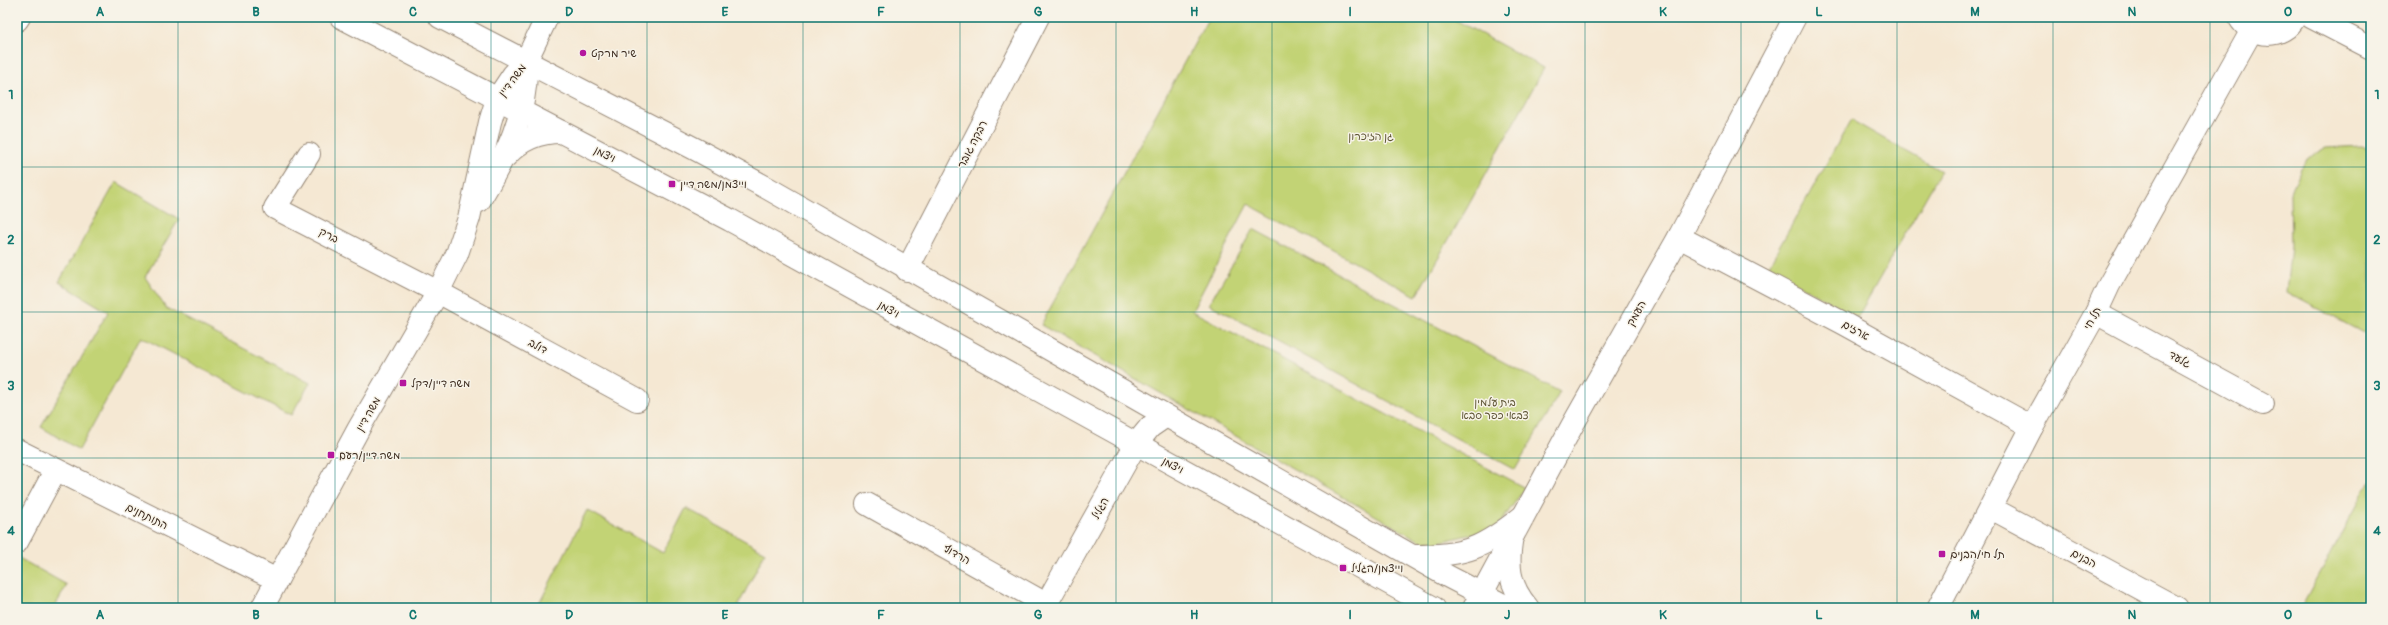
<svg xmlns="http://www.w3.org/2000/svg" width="2388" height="625" viewBox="0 0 2388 625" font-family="Pangolin,'Playpen Sans Hebrew',sans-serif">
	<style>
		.green { fill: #c2d375; stroke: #7e7e4a }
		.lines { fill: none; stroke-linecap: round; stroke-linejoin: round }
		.street-casing { stroke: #988978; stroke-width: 24 }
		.secondary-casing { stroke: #988978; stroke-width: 24 }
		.street { stroke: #fff; stroke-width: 22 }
		.secondary { stroke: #fff; stroke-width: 22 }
		.grid { fill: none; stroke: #0f766e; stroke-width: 1; stroke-opacity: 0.55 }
		.poi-dot { fill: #b5179e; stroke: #f7f3e8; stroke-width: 1.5 }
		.labels { text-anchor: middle; stroke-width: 3; stroke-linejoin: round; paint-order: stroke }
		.poi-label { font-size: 11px; fill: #3b2a1e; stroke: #f7f3e8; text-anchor: start }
		.street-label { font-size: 11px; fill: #3b2a1e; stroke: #f7f3e8 }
		.park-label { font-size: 11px; fill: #5d5434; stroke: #f7f3e8 }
		.neatline { fill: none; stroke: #0f766e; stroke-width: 1.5 }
		.grid-label { font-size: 13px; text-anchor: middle; font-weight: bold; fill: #0f766e }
	</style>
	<rect width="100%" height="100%" fill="#f7f3e8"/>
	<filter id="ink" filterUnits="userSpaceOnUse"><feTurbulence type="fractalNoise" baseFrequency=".025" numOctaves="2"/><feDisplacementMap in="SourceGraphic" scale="8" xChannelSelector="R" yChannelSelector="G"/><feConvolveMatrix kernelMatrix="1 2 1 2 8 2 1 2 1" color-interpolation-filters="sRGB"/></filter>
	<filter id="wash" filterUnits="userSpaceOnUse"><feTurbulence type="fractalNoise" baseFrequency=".012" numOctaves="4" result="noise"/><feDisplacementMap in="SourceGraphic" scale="16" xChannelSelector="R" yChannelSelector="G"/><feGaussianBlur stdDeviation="0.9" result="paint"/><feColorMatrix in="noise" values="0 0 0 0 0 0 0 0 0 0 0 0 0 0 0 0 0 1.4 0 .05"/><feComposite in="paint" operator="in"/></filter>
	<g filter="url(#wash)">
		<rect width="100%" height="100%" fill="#f5e8d3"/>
		<g class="green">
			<polygon points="1209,17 1450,17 1544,68 1467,208 1416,296 1248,204 1192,311 1525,488 1497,528 1427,545 1041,325"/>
			<polygon points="1851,120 1941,171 1857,318 1768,267"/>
			<polygon points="2362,146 2371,150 2371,337 2286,292 2291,247 2290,193 2306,159 2325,148"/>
			<polygon points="116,182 179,219 145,277 166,308 310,383 291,415 141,337 79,450 41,427 108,312 59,282"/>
			<polygon points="1253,229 1560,392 1515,470 1209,304"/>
			<polygon points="2371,480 2371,608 2301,608"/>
			<polygon points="686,508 765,552 737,608 537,608 587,510 663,553"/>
			<polygon points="17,557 67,585 54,608 17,608"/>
		</g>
	</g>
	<g filter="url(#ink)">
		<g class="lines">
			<g class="street-casing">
				<g id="street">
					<polyline points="17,20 19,17"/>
					<polyline points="309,154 275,208 438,292 637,400"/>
					<polyline points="1679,237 1843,323 2032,427"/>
					<polyline points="907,270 1038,17"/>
					<polyline points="2096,313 2263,404"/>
					<polyline points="17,450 277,580"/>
					<polyline points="867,504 1046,604"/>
					<polyline points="1991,508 2177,608"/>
					<polyline points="17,542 55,471"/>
					<polyline points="1474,608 1572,426 1679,237 1795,17"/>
				</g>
			</g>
			<g class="secondary-casing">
				<g id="secondary">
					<polyline points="341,17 730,220 1434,608"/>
					<polyline points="440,17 699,151 769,189 1449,577 1509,608"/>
					<path d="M 2239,17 C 2251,39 2284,40 2295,17"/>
					<polyline points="2311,17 2371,48"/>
					<path d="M 506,156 C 520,140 539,132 561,132"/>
					<path d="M 479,201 C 506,156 528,115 526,61"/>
					<path d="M 1512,536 C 1507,564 1508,585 1528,608"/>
					<path d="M 1414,556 C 1466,556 1483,548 1523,516"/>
					<polyline points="262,608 359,428 438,292 457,254 469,218 490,122 497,99 513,75 526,61 547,17"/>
					<polyline points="1044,608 1136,444 1150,427 1166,416"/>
					<polyline points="1938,608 2032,427 2096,313 2109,285 2252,30"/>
				</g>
			</g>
			<use href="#street" class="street"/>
			<use href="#secondary" class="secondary"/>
		</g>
	</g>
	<path class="grid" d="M 178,17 L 178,608M 335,17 L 335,608M 491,17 L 491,608M 647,17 L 647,608M 803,17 L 803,608M 960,17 L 960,608M 1116,17 L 1116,608M 1272,17 L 1272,608M 1428,17 L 1428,608M 1585,17 L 1585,608M 1741,17 L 1741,608M 1897,17 L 1897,608M 2053,17 L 2053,608M 2210,17 L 2210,608M 17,167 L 2371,167M 17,312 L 2371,312M 17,458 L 2371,458"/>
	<g class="poi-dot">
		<circle cx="583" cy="53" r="4"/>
		<rect x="668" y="180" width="8" height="8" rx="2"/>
		<rect x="399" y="379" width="8" height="8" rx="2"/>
		<rect x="327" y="451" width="8" height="8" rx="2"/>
		<rect x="1938" y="550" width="8" height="8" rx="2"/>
		<rect x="1339" y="564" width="8" height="8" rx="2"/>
	</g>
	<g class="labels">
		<g class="poi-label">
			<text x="591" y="57">שיר מרקט</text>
			<text x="680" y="188">וייצמן/משה דיין</text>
			<text x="411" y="387">משה דיין/דקל</text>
			<text x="339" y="459">משה דיין/רעם</text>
			<text x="1950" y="558">תל חי/הבנים</text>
			<text x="1351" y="572">וייצמן/הגליל</text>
		</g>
		<g class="street-label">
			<text transform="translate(512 80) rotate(-53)" y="4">משה דיין</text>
			<text transform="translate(972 144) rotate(-63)" y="4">רבקה גובר</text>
			<text transform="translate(605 154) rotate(27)" y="4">ויצמן</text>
			<text transform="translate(329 235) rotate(27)" y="4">ברק</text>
			<text transform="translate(889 309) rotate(29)" y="4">ויצמן</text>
			<text transform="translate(1636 313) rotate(-61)" y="4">העמק</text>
			<text transform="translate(2092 318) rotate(-62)" y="4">תל חי</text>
			<text transform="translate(1856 330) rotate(29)" y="4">ארזים</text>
			<text transform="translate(538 346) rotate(29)" y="4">דולב</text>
			<text transform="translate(2180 359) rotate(29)" y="4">גלעד</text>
			<text transform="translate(368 414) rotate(-60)" y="4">משה דיין</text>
			<text transform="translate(1173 465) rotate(28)" y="4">ויצמן</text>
			<text transform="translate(1100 508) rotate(-61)" y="4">הגליל</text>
			<text transform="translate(147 516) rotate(26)" y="4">התותחנים</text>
			<text transform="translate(957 554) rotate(29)" y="4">הרדוף</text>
			<text transform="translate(2084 558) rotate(28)" y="4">הבנים</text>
		</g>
		<g class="park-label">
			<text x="1371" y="140">גן הזיכרון</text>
			<text x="1495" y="406">בית עלמין<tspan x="1495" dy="13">צבאי כפר סבא</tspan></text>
		</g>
	</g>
	<rect width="2388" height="625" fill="none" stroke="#f7f3e8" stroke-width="44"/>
	<rect x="22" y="22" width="2344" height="581" class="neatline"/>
	<g class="grid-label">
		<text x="100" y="16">A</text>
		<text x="256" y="16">B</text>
		<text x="413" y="16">C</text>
		<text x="569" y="16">D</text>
		<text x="725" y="16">E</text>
		<text x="881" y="16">F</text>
		<text x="1038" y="16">G</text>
		<text x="1194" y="16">H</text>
		<text x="1350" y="16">I</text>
		<text x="1507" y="16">J</text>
		<text x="1663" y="16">K</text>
		<text x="1819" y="16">L</text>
		<text x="1975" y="16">M</text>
		<text x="2132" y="16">N</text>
		<text x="2288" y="16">O</text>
		<text x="11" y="99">1</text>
		<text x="2377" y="99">1</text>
		<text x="11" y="244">2</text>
		<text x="2377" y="244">2</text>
		<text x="11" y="390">3</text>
		<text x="2377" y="390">3</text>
		<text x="11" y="535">4</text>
		<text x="2377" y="535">4</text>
		<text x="100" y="619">A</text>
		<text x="256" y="619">B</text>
		<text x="413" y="619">C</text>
		<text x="569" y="619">D</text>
		<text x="725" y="619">E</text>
		<text x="881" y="619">F</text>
		<text x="1038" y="619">G</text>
		<text x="1194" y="619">H</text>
		<text x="1350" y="619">I</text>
		<text x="1507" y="619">J</text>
		<text x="1663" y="619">K</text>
		<text x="1819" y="619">L</text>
		<text x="1975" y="619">M</text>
		<text x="2132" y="619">N</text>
		<text x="2288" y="619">O</text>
	</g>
</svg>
